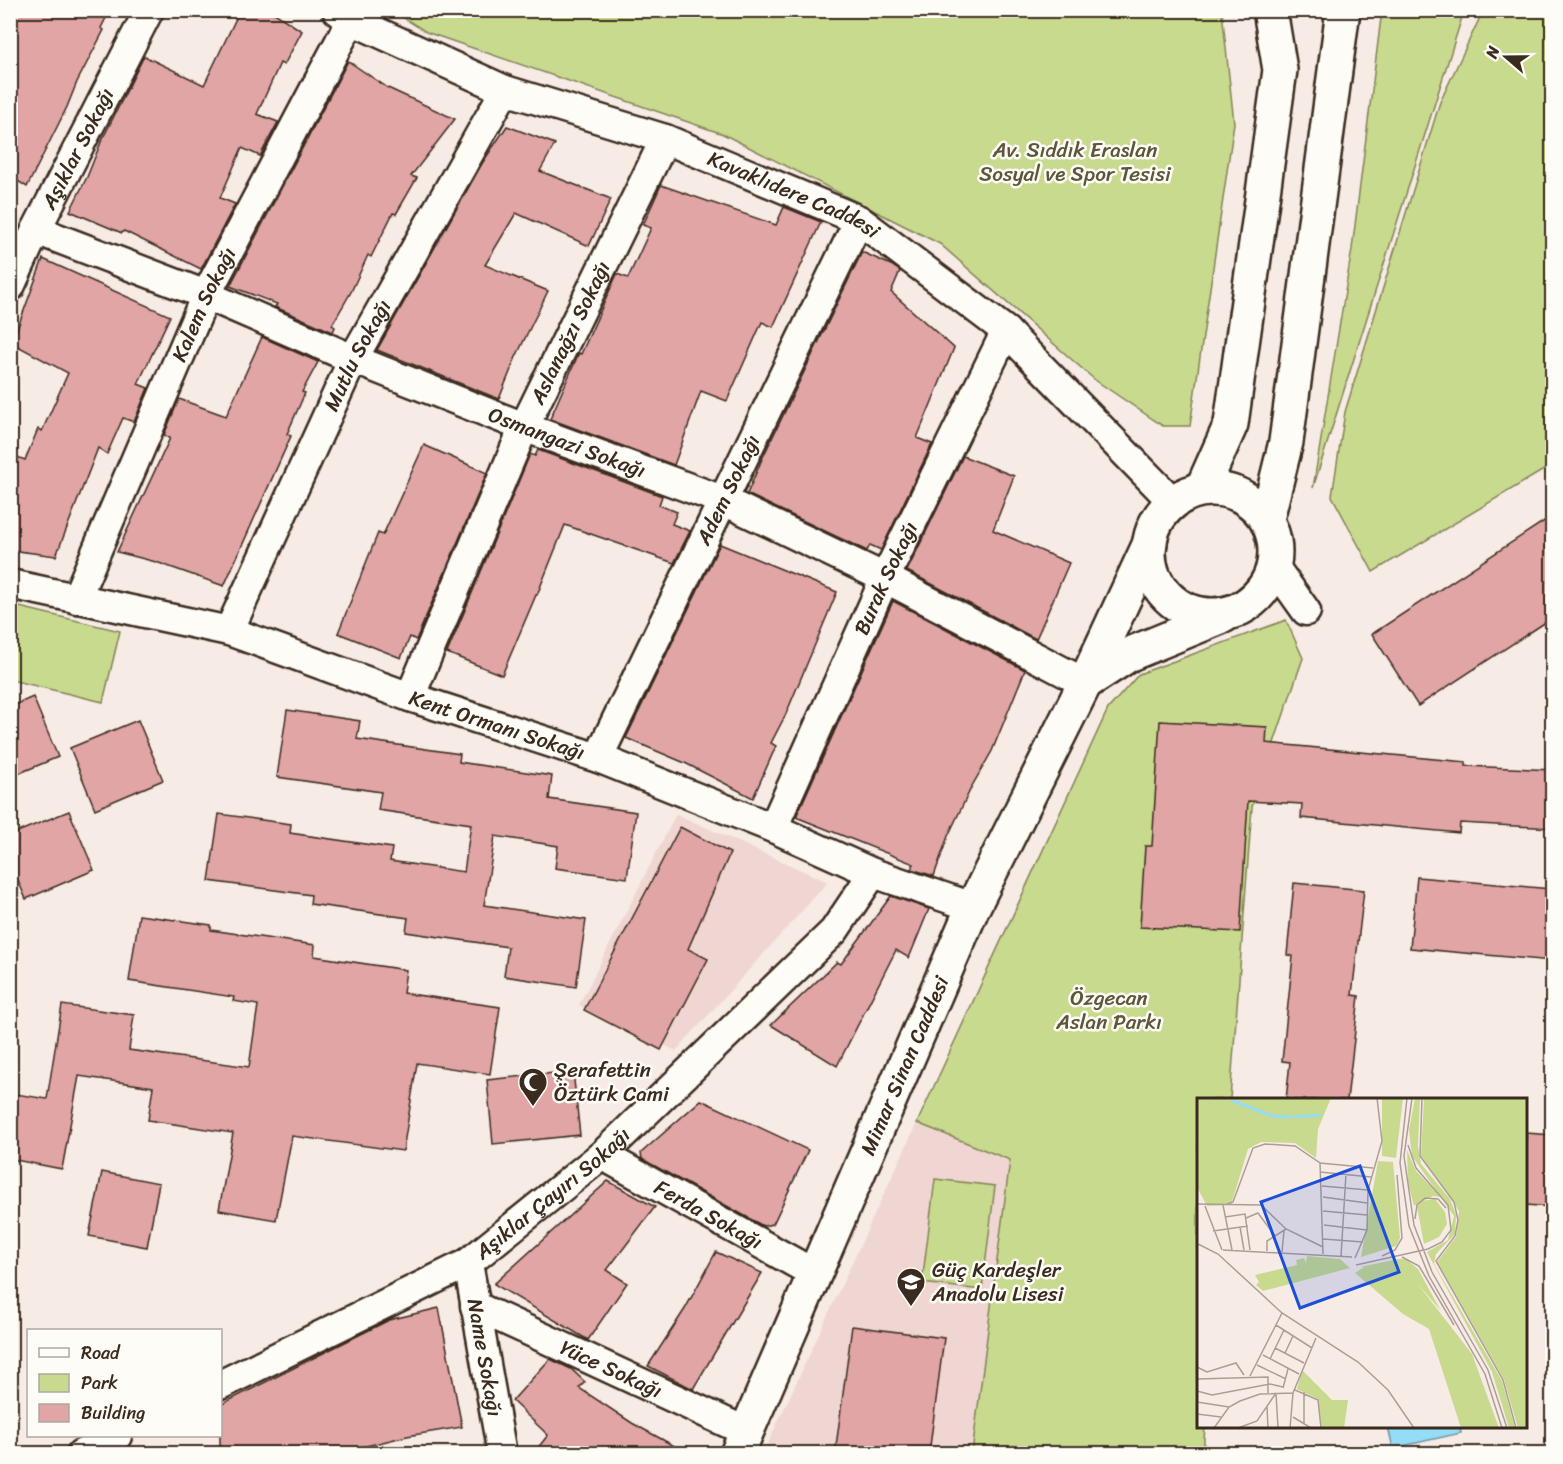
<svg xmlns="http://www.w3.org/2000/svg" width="1563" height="1464" viewBox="0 0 1563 1464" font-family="Sriracha,sans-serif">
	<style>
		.built { fill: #f0d6d2 }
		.green { fill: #c8da8e; stroke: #828256; stroke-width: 1.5 }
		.water { fill: #95ddf6; stroke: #7195a0; stroke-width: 1.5 }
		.building { fill: #e0a5a4; stroke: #3b2a1e; stroke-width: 1.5 }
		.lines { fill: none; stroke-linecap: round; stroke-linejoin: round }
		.street-casing { stroke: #3b2a1e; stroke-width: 33 }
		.secondary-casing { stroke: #3b2a1e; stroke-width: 38 }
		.highway-casing { stroke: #3b2a1e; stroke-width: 38 }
		.street { stroke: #fdfcf7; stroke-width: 28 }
		.secondary { stroke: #fdfcf7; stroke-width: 33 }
		.highway { stroke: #fdfcf7; stroke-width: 33 }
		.labels { text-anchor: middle; stroke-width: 5; stroke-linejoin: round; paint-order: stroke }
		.street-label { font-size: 21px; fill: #3b2a1e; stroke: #fdfcf7 }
		.park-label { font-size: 21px; fill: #5e563a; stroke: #fdfcf7 }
		.poi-label { font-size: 21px; fill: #3b2a1e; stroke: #fdfcf7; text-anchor: start }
		.inset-river { fill: none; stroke: #95ddf6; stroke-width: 3 }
		.inset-road { fill: none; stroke: #ac9e96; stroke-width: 1.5 }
		.view { fill: #1d4ed8; fill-opacity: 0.15; stroke: #1d4ed8; stroke-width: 3 }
		.inset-edge { fill: none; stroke: #3b2a1e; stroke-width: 3 }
	</style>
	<rect width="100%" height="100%" fill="#f7ebe6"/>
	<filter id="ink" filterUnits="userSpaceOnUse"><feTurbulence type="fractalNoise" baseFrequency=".0167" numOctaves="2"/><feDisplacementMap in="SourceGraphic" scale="12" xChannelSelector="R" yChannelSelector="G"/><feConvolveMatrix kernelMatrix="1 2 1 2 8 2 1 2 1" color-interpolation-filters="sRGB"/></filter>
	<g filter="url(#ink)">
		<g class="built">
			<polygon points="676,814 828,882 676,1051 579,1005"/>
			<polygon points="917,1123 1010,1160 972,1453 763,1454"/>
		</g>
		<g class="green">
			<polygon points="1382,10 1464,11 1313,488 1352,249"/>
			<polygon points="393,11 1222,11 1234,123 1190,426 1163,426 1095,380 940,244 723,134 426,32"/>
			<polygon points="1483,11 1552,11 1552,465 1373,572 1332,496 1345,412 1440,102"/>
			<polygon points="11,605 120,631 103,702 11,680"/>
			<polygon points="1286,620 1303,658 1252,807 1230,1099 1198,1100 1198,1426 1205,1427 1203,1453 972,1453 1010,1160 917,1123 1108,709 1139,674"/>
			<polygon points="935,1179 995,1186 982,1290 922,1283"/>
		</g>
		<polygon class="water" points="1388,1427 1460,1427 1461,1433 1393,1448"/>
		<g class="building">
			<polygon points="10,10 110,10 101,28 104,30 77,82 67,107 27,187 10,176"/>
			<polygon points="240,10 270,10 302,31 284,65 280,63 257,114 278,122 260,156 242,148 220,198 235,204 201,269 124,231 122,233 70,211 87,177 101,142 144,56 204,85"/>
			<polygon points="348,61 388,88 455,119 411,176 417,178 396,214 393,213 371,257 368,255 351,292 332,325 335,327 333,332 275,307 277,304 230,286"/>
			<polygon points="507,126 555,144 540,171 611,199 589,246 516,213 485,265 548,291 516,357 499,399 377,350 483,162"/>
			<polygon points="661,185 776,225 784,207 821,222 773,327 762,322 727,401 701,391 674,465 550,419 578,355 579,353 581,354 617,274 628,278 651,228 643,225"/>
			<polygon points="862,252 891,265 900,271 891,292 954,348 917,438 932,444 881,550 870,545 867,551 747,494 762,459"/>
			<polygon points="43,259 170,316 138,384 148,388 134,422 123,418 107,454 98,448 56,556 10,550 10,454 25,460 38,429 42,431 68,373 12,343"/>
			<polygon points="262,337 318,362 302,392 305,393 287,434 291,436 224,586 156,562 117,552 170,438 164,435 179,399 226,416"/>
			<polygon points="424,445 487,473 416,640 410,637 401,658 338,633 378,533 383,535"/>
			<polygon points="538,450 662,496 659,505 677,512 672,524 690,531 674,563 565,525 537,595 536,595 502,675 447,653 530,454 535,456"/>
			<polygon points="963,456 1014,476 993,530 1069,563 1036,639 907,571"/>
			<polygon points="1552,516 1552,618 1418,706 1372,634"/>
			<polygon points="720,544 837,592 786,714 771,743 776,746 753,798 685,763 626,738"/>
			<polygon points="893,601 1025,670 992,751 972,786 948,836 934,876 911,869 914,864 796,817"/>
			<polygon points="33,697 58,757 10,777 10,707"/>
			<polygon points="287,710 360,721 357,739 460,754 459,762 552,776 549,799 636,812 627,878 555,868 558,846 495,836 484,905 586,920 576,987 504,976 508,947 406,932 408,918 310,904 311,895 209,881 219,814 291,824 290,833 392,848 390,861 464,872 471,824 378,810 381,792 277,777"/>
			<polygon points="138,720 163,780 95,809 70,748"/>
			<polygon points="1160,721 1267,727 1266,743 1466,762 1466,766 1552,770 1552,828 1460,823 1459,833 1301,818 1302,804 1248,801 1240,932 1140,927 1145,846 1152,846"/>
			<polygon points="69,811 94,870 26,899 10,862 10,835"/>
			<polygon points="680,827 730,853 688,949 708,959 661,1050 584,1010"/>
			<polygon points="1417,877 1552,889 1552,961 1410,948"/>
			<polygon points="1294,883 1364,890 1352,995 1359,996 1347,1100 1286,1100 1290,1062 1282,1061 1293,956 1287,955"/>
			<polygon points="891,896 929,909 909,958 896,950 837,1066 771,1025 837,962 841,964"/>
			<polygon points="139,915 211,925 211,930 315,945 314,956 406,970 403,993 500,1007 490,1074 417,1063 403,1151 292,1136 276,1220 219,1210 233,1133 148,1120 153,1087 79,1076 62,1169 10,1159 10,1123 16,1094 47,1099 62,1005 134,1015 129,1050 249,1067 258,1005 233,1001 234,997 129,981"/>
			<polygon points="573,1071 580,1135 493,1144 487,1080"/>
			<polygon points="701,1100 808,1150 773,1224 763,1226 642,1159 641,1153"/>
			<polygon points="1526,1133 1552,1135 1551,1207 1526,1205"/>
			<polygon points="102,1172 159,1183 147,1247 89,1236"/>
			<polygon points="608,1181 655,1207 607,1270 627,1283 588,1340 494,1284"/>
			<polygon points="716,1252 762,1273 693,1389 648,1366 685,1309"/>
			<polygon points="439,1308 462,1427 407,1436 334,1454 220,1454 220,1405 389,1320"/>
			<polygon points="852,1326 944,1338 929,1454 835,1454"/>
			<polygon points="550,1359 571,1369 585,1382 579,1388 632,1423 689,1454 533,1454 548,1435 512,1401"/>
		</g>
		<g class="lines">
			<g class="street-casing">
				<g id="street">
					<path id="s1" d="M 337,10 L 351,20 L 505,90 L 665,139 L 859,220 L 1006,331 L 1173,502"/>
					<path id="s2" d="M 36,230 L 206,295 L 353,359 L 524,427 L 722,500 L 885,578 L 1085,683"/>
					<path id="s3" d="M 10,287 L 36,230 L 149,10"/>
					<polyline points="1274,566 1306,611"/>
					<path id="s4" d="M 10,584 L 229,631 L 410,697 L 598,758 L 773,828 L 873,873 L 973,907"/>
					<path id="s5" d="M 76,599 L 206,295 L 351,20"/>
					<path id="s6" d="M 229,631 L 353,359 L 505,90"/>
					<path id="s7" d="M 410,697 L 524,427 L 665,139"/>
					<path id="s8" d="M 598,758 L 859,220"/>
					<path id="s9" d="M 773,828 L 885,578 L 1006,331"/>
					<path id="s10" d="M 602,1155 L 815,1274"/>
					<path id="s11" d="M 468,1263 L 502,1454"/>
					<path id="s12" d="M 475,1306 L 747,1432"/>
					<path id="s13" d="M 220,1385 L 468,1263 L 602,1155 L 834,931 L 873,873"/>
					<polyline points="81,1454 117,1436"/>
				</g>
			</g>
			<g class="secondary-casing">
				<g id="secondary">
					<circle cx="1212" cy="552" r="63"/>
					<polyline points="1085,683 1130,654 1223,616"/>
					<path id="s14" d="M 737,1454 L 973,907 L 1085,683 L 1150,543"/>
				</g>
			</g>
			<g class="highway-casing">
				<g id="highway">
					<polyline points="1202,489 1231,424 1280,70 1270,10"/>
					<polyline points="1267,519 1286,442 1343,10"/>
				</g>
			</g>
			<use href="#street" class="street"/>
			<use href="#secondary" class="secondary"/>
			<use href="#highway" class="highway"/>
		</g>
	</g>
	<defs>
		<g id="mosque-pin" transform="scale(1.5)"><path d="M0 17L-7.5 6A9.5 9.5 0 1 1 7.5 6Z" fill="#3b2a1e" stroke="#fdfcf7"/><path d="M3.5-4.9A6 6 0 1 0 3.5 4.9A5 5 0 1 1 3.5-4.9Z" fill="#fff"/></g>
		<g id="school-pin" transform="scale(1.5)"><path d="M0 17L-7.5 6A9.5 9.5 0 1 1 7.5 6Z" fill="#3b2a1e" stroke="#fdfcf7"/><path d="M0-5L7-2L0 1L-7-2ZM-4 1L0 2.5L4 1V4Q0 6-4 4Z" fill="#fff"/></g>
	</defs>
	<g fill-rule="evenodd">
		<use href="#mosque-pin" x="533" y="1082"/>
		<use href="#school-pin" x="911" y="1282"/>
	</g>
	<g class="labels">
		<g class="street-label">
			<text dy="7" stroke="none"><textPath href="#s3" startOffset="154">Aşıklar Sokağı</textPath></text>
			<text dy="7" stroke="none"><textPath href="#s1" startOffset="494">Kavaklıdere Caddesi</textPath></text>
			<text dy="7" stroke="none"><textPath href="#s5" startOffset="321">Kalem Sokağı</textPath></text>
			<text dy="7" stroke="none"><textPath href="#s7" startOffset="398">Aslanağzı Sokağı</textPath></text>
			<text dy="7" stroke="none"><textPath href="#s6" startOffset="304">Mutlu Sokağı</textPath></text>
			<text dy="7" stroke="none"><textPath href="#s2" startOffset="572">Osmangazi Sokağı</textPath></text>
			<text dy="7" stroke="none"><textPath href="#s8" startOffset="298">Adem Sokağı</textPath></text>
			<text dy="7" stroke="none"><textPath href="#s9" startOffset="274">Burak Sokağı</textPath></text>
			<text dy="7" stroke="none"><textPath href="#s4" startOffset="508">Kent Ormanı Sokağı</textPath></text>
			<text dy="7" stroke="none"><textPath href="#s14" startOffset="423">Mimar Sinan Caddesi</textPath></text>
			<text dy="7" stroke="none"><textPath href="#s13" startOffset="386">Aşıklar Çayırı Sokağı</textPath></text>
			<text dy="7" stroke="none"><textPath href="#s10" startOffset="122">Ferda Sokağı</textPath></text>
			<text dy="7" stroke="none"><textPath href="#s11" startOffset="96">Name Sokağı</textPath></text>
			<text dy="7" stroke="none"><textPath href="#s12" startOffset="150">Yüce Sokağı</textPath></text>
		</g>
		<g class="park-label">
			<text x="1075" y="157">Av. Sıddık Eraslan<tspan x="1075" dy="24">Sosyal ve Spor Tesisi</tspan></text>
			<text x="1109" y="1005">Özgecan<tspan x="1109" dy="24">Aslan Parkı</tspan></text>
		</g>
		<g class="poi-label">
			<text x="554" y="1077">Şerafettin<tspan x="554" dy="24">Öztürk Cami</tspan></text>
			<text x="932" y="1277">Güç Kardeşler<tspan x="932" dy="24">Anadolu Lisesi</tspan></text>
		</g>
	</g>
	<g transform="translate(1197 1098)">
		<rect width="330" height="330" fill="#f7ebe6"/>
		<path d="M 0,0 L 134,0 L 121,31 L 119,60 L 98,45 L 64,44 L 51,51 L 34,107 L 10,108 L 0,89 ZM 185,0 L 206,0 L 199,60 L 185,58 ZM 218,0 L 223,0 L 221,48 L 224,66 L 253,101 L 259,117 L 258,136 L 239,156 L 237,166 L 305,283 L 318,330 L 312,330 L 295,274 L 230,154 L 251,142 L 257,118 L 215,58 L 212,32 ZM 227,0 L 330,0 L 330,330 L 321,330 L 307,282 L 240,164 L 259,139 L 262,113 L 224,58 ZM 210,52 L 219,73 L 244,99 L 236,98 L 217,108 L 211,85 ZM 181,63 L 196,64 L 203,140 L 199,148 L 164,159 ZM 238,101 L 248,114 L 250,126 L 242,139 L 227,146 L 220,109 L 225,103 ZM 110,158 L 143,161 L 153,170 L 66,193 L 59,187 L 62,184 L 58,177 L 100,167 L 99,162 L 107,160 L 109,165 ZM 201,161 L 209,161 L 221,171 L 244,213 L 220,185 L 275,256 L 302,330 L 264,330 L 232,231 L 206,216 L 158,175 L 167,169 L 163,169 ZM 105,272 L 135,302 L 151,302 L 147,330 L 124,330 L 121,301 L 100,291 Z" fill="#c8da8e"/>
		<path class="inset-river" d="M 34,2 L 75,18 L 94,19M 96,19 L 124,17"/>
		<path class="inset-road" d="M 210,0 L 203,65 L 212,128 L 232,178 L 288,276 L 305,330M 215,0 L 207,58 L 217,127 L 235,174 L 291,272 L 310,330M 225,0 L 223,58 L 257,104 L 261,122 L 258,138 L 239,163 L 306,282 L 319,330M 123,65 L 176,70M 123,74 L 174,79M 125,88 L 171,92M 126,99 L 170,105M 0,106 L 64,107 L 89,131 L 126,149M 30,106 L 36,104 L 56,50 L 68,46 L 98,48 L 123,65 L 126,156M 26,107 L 35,152M 8,108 L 25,152M 126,113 L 170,117M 28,119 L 48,116 L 53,152M 49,120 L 61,115 L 78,138M 218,121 L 220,107 L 228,100 L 241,101 L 249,110M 127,127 L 170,132M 43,129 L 47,152M 16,133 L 51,128M 126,141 L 166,144M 1,146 L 21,156 L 85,215 L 161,264 L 191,292 L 217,330M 26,152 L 155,159M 70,153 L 70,143 L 89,131M 85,154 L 87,133M 144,158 L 149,76M 185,158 L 198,152 L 205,140 L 200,77M 205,159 L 222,168 L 257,227M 158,160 L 170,132 L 171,92 L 185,43 L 180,0M 159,167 L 231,151 L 245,144 L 254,132 L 251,107 L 219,70 L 211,47M 79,227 L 115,250M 78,250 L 107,265M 88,255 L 96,238M 66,257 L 102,276M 73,261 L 87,232M 60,267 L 89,281M 0,269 L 10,274 L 39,265 L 47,277M 53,278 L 85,215M 0,281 L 71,279 L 71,295M 86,290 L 91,271M 98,292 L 121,302 L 124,330M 0,293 L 15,297 L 73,286 L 86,289M 107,294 L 107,325M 79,295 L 81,330M 0,304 L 32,309M 70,309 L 71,330M 0,316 L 24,319M 96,319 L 114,330M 17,330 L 32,309 L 43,303 L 63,296 L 96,295M 41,330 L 60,323 L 79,295M 93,330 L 96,295 L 119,240"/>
		<path class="view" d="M 163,68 L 202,174 L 103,210 L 64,104 Z"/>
		<rect width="330" height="330" class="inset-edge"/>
	</g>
	<rect width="1563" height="1464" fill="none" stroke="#fdfcf7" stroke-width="36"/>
	<rect x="18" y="18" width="1527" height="1428" fill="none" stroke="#3b2a1e" stroke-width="2" filter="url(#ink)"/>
	<rect x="27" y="1329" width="195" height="108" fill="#fdfcf7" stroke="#afa8a0" stroke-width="1.5"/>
	<rect x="39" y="1348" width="30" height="9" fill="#fdfcf7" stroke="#afa8a0" stroke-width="1.5"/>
	<text x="81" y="1359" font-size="18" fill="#3b2a1e">Road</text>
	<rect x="39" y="1374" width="30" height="18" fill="#c8da8e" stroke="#afa8a0" stroke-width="1.5"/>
	<text x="81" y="1389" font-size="18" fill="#3b2a1e">Park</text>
	<rect x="39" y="1404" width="30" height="18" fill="#e0a5a4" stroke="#afa8a0" stroke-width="1.5"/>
	<text x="81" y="1419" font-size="18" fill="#3b2a1e">Building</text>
	<g transform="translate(1506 57) rotate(290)" stroke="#fdfcf7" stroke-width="4.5" paint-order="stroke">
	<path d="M0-4.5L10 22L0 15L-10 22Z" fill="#3b2a1e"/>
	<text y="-9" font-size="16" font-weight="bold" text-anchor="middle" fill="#3b2a1e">N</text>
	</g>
</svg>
